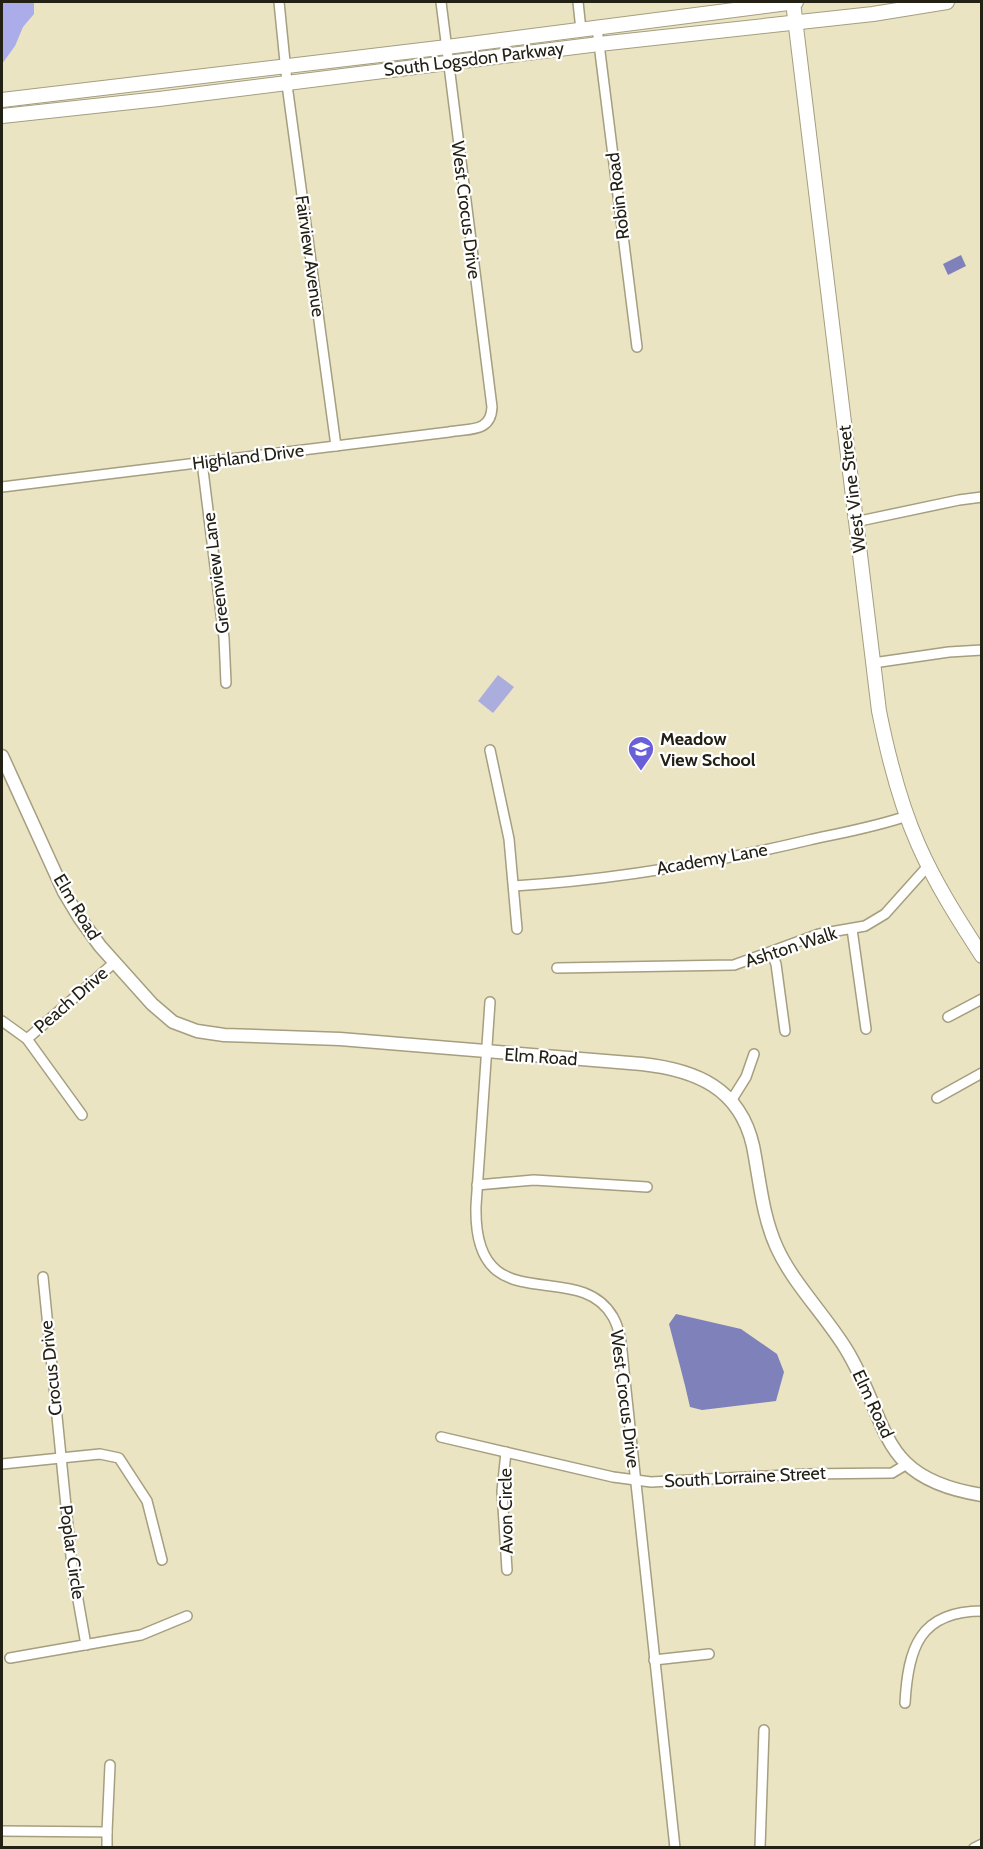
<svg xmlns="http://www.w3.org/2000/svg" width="983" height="1849" viewBox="0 0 983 1849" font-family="Cabin,sans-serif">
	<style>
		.green { fill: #abaddc }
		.forest { fill: #abadeb }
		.water { fill: #7f81bb }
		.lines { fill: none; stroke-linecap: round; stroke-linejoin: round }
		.minor-casing { stroke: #a59e7f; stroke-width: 12 }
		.tertiary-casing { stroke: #a59e7f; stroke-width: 15 }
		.secondary-casing { stroke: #a59e7f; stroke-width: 16 }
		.minor { stroke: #fff; stroke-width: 9 }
		.tertiary { stroke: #fff; stroke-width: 12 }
		.secondary { stroke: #fff; stroke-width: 14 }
		.labels { text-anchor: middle; stroke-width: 4.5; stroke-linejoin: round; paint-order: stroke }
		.street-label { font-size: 18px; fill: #232014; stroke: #fff }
		.poi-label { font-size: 18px; font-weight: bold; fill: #232014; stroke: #fff; text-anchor: start }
	</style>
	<rect width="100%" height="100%" fill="#ebe4c3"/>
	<polygon class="green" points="498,675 514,687 493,713 478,701"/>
	<polygon class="forest" points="2,2 34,2 34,14 23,27 15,46 2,64"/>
	<g class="water">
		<polygon points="961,255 966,266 948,275 943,264"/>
		<path d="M 676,1314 L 741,1329 L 777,1354 L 784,1372 L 776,1401 L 702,1410 L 690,1407 C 684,1379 676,1352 669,1324 Z"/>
	</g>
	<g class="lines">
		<g class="minor-casing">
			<g id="minor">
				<polyline points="279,2 288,92 336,446"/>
				<polyline points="578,2 581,30"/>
				<polyline points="597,28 637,347"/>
				<polyline points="202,462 224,638 226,683"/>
				<path d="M 2,487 L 449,432 C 469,428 491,433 492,407 L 441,2"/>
				<polyline points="855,522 959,500 982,497"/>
				<polyline points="873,663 949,652 982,650"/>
				<polyline points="490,750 509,839 517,929"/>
				<path d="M 514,886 C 613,880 712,863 809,840 C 841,833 875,827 907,816"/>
				<polyline points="852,929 866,1029"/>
				<polyline points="771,952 776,964 785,1031"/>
				<polyline points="557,968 734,965 819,934 865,926 885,914 928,866"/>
				<path d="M 490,1002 L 476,1206 C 473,1326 578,1255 613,1317 C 622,1333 622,1353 624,1371 L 675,1848"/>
				<polyline points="948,1017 982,999"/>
				<polyline points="2,1021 27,1039 82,1115"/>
				<polyline points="27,1039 115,962"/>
				<polyline points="937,1098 982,1073"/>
				<polyline points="731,1101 746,1077 754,1054"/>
				<polyline points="477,1185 534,1180 647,1187"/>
				<polyline points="43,1277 72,1566 86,1645"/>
				<polyline points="441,1437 613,1477 651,1482 805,1474 892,1473 907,1464"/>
				<polyline points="506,1452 502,1491 507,1570"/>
				<polyline points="2,1464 100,1454 119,1458 147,1501 162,1560"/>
				<polyline points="10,1658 141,1635 187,1616"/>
				<polyline points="654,1660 709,1654"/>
				<path d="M 905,1703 C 908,1649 919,1611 982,1611"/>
				<polyline points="2,1831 107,1832 107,1848"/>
				<polyline points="107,1832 110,1765"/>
				<polyline points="760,1848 764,1730"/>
				<polyline points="974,1848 982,1844"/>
			</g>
		</g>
		<g class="tertiary-casing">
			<path id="tertiary" d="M 2,756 L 64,892 L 79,917 L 100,946 L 152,1004 L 173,1022 L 197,1031 L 224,1035 L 340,1039 L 642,1064 C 696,1070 740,1088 753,1146 C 760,1181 762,1215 777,1248 C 793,1283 825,1315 846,1349 C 891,1423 875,1478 982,1495"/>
		</g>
		<g class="secondary-casing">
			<g id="secondary">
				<path d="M 793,2 L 879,711 C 888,756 899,801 918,844 C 935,883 958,919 982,956"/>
				<polyline points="2,100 447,47 796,2"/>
				<polyline points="2,116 159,99 599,44 873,14 947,2"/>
			</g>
		</g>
		<use href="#minor" class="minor"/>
		<use href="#tertiary" class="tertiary"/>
		<use href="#secondary" class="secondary"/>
	</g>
	<defs>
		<g id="school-pin" transform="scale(1.35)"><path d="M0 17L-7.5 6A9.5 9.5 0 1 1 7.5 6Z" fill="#6960d9" stroke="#fff"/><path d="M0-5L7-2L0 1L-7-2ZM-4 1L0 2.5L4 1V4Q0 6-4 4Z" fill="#fff"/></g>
	</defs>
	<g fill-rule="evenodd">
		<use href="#school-pin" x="641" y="749"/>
	</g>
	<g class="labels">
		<g class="street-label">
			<text transform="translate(474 59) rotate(-7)" y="6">South Logsdon Parkway</text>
			<text transform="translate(618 196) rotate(-97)" y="6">Robin Road</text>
			<text transform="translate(466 210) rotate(83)" y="6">West Crocus Drive</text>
			<text transform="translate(310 256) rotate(82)" y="6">Fairview Avenue</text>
			<text transform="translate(248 457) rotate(-7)" y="6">Highland Drive</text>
			<text transform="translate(852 489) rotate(-97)" y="6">West Vine Street</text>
			<text transform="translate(216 573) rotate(-97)" y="6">Greenview Lane</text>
			<text transform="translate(712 859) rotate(-10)" y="6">Academy Lane</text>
			<text transform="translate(77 907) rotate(59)" y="6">Elm Road</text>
			<text transform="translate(791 947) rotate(-18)" y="6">Ashton Walk</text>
			<text transform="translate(71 1000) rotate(-41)" y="6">Peach Drive</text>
			<text transform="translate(541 1057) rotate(4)" y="6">Elm Road</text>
			<text transform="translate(51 1368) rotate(-96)" y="6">Crocus Drive</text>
			<text transform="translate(625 1399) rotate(83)" y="6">West Crocus Drive</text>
			<text transform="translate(873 1404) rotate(65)" y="6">Elm Road</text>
			<text transform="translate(745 1477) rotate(-3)" y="6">South Lorraine Street</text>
			<text transform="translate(506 1511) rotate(-91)" y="6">Avon Circle</text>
			<text transform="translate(72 1552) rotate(82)" y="6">Poplar Circle</text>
		</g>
		<g class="poi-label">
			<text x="660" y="745">Meadow<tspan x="660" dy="21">View School</tspan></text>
		</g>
	</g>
	<rect width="983" height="1849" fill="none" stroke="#232014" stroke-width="6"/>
</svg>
